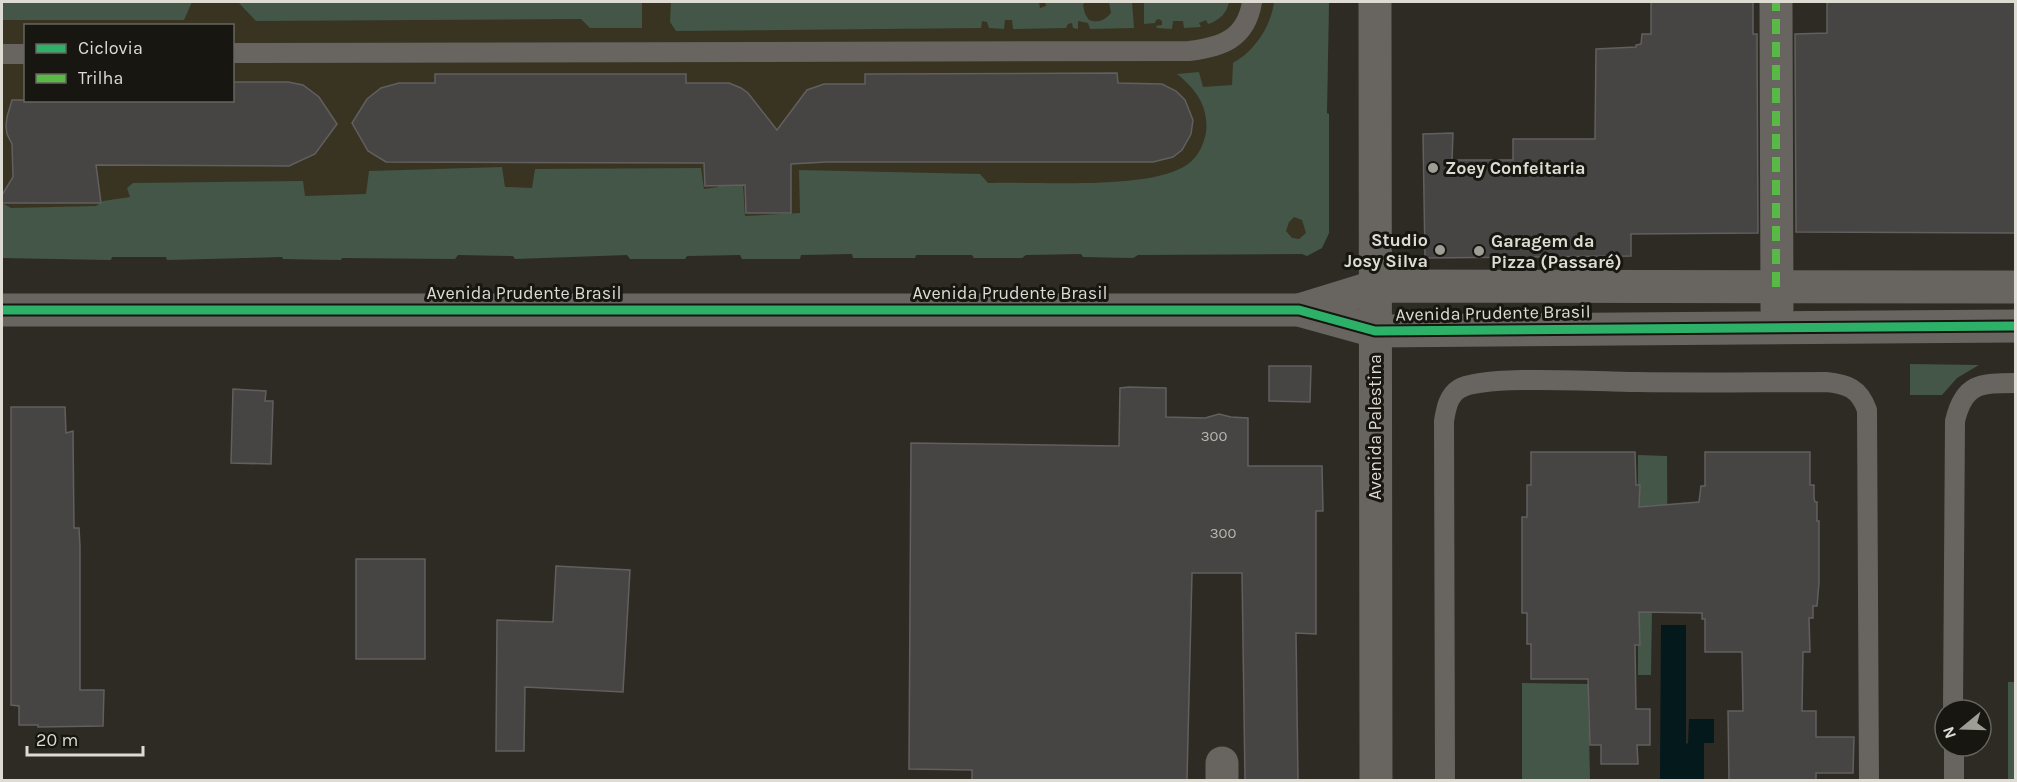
<svg xmlns="http://www.w3.org/2000/svg" width="2017" height="782" viewBox="0 0 2017 782" font-family="Karla,sans-serif">
	<style>
		.built { fill: #383421; fill-rule: evenodd }
		.green { fill: #435647; fill-rule: evenodd }
		.water { fill: #04191b }
		.building { fill: #474444; stroke: #625f5f; stroke-width: 1.5 }
		.lines { fill: none; stroke-linecap: round; stroke-linejoin: round }
		.lane { stroke: #686460; stroke-width: 20 }
		.street { stroke: #686460; stroke-width: 33 }
		.quiet { stroke: #58b947; stroke-width: 8; stroke-dasharray: 15 8; stroke-linecap: butt }
		.cycleway-casing { stroke: #171610; stroke-width: 13 }
		.cycleway { stroke: #2db169; stroke-width: 9 }
		.poi-dot { fill: #9f9d95; stroke: #171610; stroke-width: 2 }
		.labels { text-anchor: middle; stroke-width: 6; stroke-linejoin: round; paint-order: stroke }
		.number-label { font-size: 15px; fill: #b8b5ae }
		.poi-label { font-size: 18px; font-weight: bold; fill: #dddbd2; stroke: #171610; text-anchor: start }
		.street-label { font-size: 18px; fill: #dddbd2; stroke: #171610 }
	</style>
	<rect width="100%" height="100%" fill="#2d2b24"/>
	<path class="built" d="M 2,2 L 1329,2 L 1327,113 L 1329,114 L 1329,233 L 1322,248 L 1307,256 L 1302,254 L 1191,254 L 1138,255 L 1133,258 L 1083,257 L 1081,254 L 1026,255 L 1022,258 L 974,258 L 972,255 L 916,255 L 915,258 L 853,258 L 852,254 L 801,255 L 800,259 L 742,259 L 740,255 L 687,256 L 685,259 L 630,259 L 627,255 L 515,259 L 513,256 L 458,255 L 455,259 L 342,258 L 341,260 L 283,259 L 282,257 L 167,260 L 166,257 L 112,257 L 111,260 L 2,258 ZM 26,26 L 232,26 L 232,100 L 26,100 Z"/>
	<g class="green">
		<polygon points="2,2 192,2 184,20 2,20"/>
		<polygon points="238,2 642,2 642,28 590,28 581,19 256,21"/>
		<path d="M 671,2 L 1039,2 L 1040,8 L 1046,6 L 1045,2 L 1085,2 L 1083,5 L 1085,14 L 1089,20 C 1098,23 1104,21 1111,13 L 1109,2 L 1132,2 L 1134,28 L 1090,29 L 1088,23 L 1078,21 L 1078,29 L 1073,28 L 1072,23 L 1068,24 L 1066,28 L 1013,29 L 1012,20 L 1005,20 L 1004,29 L 989,28 L 987,22 L 982,21 L 981,28 L 676,31 L 670,22 Z"/>
		<path d="M 1144,2 L 1229,2 C 1227,13 1219,21 1208,24 L 1206,20 L 1199,23 L 1201,27 L 1184,28 L 1183,21 L 1173,21 L 1172,29 L 1157,28 L 1156,26 L 1162,25 L 1162,21 L 1159,19 L 1156,20 L 1155,23 L 1144,24 Z"/>
		<path d="M 1274,2 L 1329,2 L 1327,113 L 1329,114 L 1329,233 L 1322,248 L 1307,256 L 1302,254 L 1138,255 L 1133,258 L 1083,257 L 1081,254 L 1026,255 L 1022,258 L 974,258 L 972,255 L 916,255 L 915,258 L 853,258 L 852,254 L 801,255 L 800,259 L 742,259 L 740,255 L 687,256 L 685,259 L 630,259 L 627,255 L 515,259 L 513,256 L 458,255 L 455,259 L 342,258 L 341,260 L 283,259 L 282,257 L 167,260 L 166,257 L 112,257 L 111,260 L 2,258 L 2,203 L 11,208 L 96,206 L 103,201 L 130,197 L 127,188 L 133,183 L 303,181 L 305,196 L 366,194 L 369,171 L 502,167 L 505,187 L 532,188 L 535,169 L 701,168 L 704,189 L 718,187 L 719,170 L 742,168 L 745,216 L 800,213 L 799,170 L 980,174 L 988,183 C 1036,181 1152,191 1188,164 C 1198,157 1204,144 1206,132 C 1209,107 1196,89 1177,74 L 1199,72 L 1203,87 L 1232,85 L 1233,63 C 1255,51 1271,26 1274,2 ZM 1294,217 L 1302,220 L 1306,233 L 1299,239 L 1292,238 L 1286,231 L 1289,222 Z"/>
		<polygon points="1910,364 1979,365 1957,378 1942,395 1910,395"/>
		<polygon points="1638,455 1667,456 1668,611 1652,610 1651,675 1638,675"/>
		<rect x="2008" y="682" width="7" height="98"/>
		<polygon points="1522,683 1588,684 1590,780 1522,780"/>
	</g>
	<polygon class="water" points="1661,625 1686,625 1686,744 1688,743 1689,719 1714,719 1714,743 1704,743 1704,780 1660,780"/>
	<g class="building">
		<polygon points="1651,2 1753,2 1753,34 1757,34 1758,233 1631,234 1631,256 1425,258 1423,134 1453,133 1452,160 1513,160 1513,139 1595,139 1596,49 1636,47 1636,45 1641,44 1642,34 1651,34"/>
		<polygon points="1827,2 2016,2 2016,233 1796,232 1795,34 1827,33"/>
		<polygon points="1117,73 1118,83 1162,84 1176,91 1185,100 1193,120 1191,134 1182,150 1173,157 1153,162 827,162 791,164 791,213 746,213 745,185 705,186 704,163 386,162 368,151 352,123 367,99 381,88 399,83 435,83 435,74 686,74 686,83 729,83 741,88 748,93 777,130 807,90 824,84 865,84 865,74"/>
		<polygon points="232,82 288,82 303,85 319,97 337,124 315,154 289,166 96,165 101,203 2,203 2,195 13,177 12,144 7,134 6,126 7,117 12,100 232,100"/>
		<polygon points="1269,366 1311,366 1310,402 1269,401"/>
		<polygon points="1129,387 1166,388 1166,417 1205,418 1219,414 1231,417 1248,418 1248,466 1322,466 1323,511 1316,511 1316,634 1296,633 1298,780 1245,780 1242,573 1192,573 1187,780 972,780 972,770 909,769 911,443 1119,446 1120,388"/>
		<polygon points="233,389 266,391 265,401 273,401 271,464 231,463"/>
		<polygon points="11,407 65,407 66,433 73,431 74,528 79,528 80,546 80,690 104,690 103,726 38,727 38,725 19,725 19,706 11,705"/>
		<polygon points="1531,452 1635,452 1636,485 1640,485 1639,507 1699,502 1701,486 1705,486 1705,452 1810,452 1810,485 1814,485 1814,498 1815,502 1817,502 1817,521 1819,521 1819,583 1817,606 1813,606 1813,618 1809,618 1810,652 1803,652 1802,711 1816,711 1816,737 1854,737 1853,773 1816,773 1816,780 1729,780 1728,711 1743,711 1742,652 1705,652 1705,619 1702,619 1702,613 1639,612 1640,645 1635,645 1636,709 1650,709 1650,745 1637,745 1638,764 1601,764 1601,745 1590,745 1588,679 1531,679 1531,644 1527,644 1527,613 1522,613 1522,517 1527,517 1527,485 1531,485"/>
		<rect x="356" y="559" width="69" height="100"/>
		<polygon points="556,566 630,570 623,692 525,687 524,751 496,751 497,620 553,622"/>
	</g>
	<g class="lines">
		<g class="lane">
			<path d="M 232,53 L 1189,51 C 1222,47 1246,39 1252,2"/>
			<polyline points="2,54 26,54"/>
			<path d="M 1953,710 L 1955,421 C 1964,383 1980,383 2016,383"/>
			<polyline points="1954,746 1954,780"/>
			<path d="M 1445,780 L 1444,421 C 1446,409 1448,396 1459,389 C 1482,374 1604,382 1637,382 C 1700,383 1763,382 1826,382 C 1847,384 1859,388 1867,410 L 1869,780"/>
		</g>
		<g class="street">
			<polyline points="1375,2 1376,780"/>
			<polyline points="1776,2 1777,309"/>
			<polyline points="2,310 1299,310 1375,331 2016,326"/>
			<polyline points="1299,310 1377,286 2016,287"/>
			<polyline points="1222,780 1222,763"/>
		</g>
		<polyline class="quiet" points="1776,287 1776,2"/>
		<g class="cycleway-casing">
			<polyline id="cycleway" points="2,310 1299,310 1375,331 2016,326"/>
		</g>
		<use href="#cycleway" class="cycleway"/>
	</g>
	<g class="poi-dot">
		<circle cx="1433" cy="168" r="6"/>
		<circle cx="1440" cy="250" r="6"/>
		<circle cx="1479" cy="251" r="6"/>
	</g>
	<g class="labels">
		<g class="number-label">
			<text x="1214" y="441">300</text>
			<text x="1223" y="538">300</text>
		</g>
		<g class="poi-label">
			<text x="1445" y="174">Zoey Confeitaria</text>
			<text x="1428" y="246" text-anchor="end">Studio<tspan x="1428" dy="21">Josy Silva</tspan></text>
			<text x="1491" y="247">Garagem da<tspan x="1491" dy="21">Pizza (Passaré)</tspan></text>
		</g>
		<g class="street-label">
			<text x="524" y="299">Avenida Prudente Brasil</text>
			<text x="1010" y="299">Avenida Prudente Brasil</text>
			<text transform="translate(1493 313) rotate(-1)" y="6">Avenida Prudente Brasil</text>
			<text transform="translate(1375 427) rotate(-90)" y="6">Avenida Palestina</text>
		</g>
	</g>
	<rect width="2017" height="782" fill="none" stroke="#dddbd2" stroke-width="6"/>
	<rect x="24" y="24" width="210" height="78" fill="#171610" stroke="#66655e" stroke-width="1.5"/>
	<rect x="36" y="44" width="30" height="9" fill="#2db169" stroke="#66655e" stroke-width="1.5"/>
	<text x="78" y="54" font-size="18" fill="#dddbd2">Ciclovia</text>
	<rect x="36" y="74" width="30" height="9" fill="#58b947" stroke="#66655e" stroke-width="1.5"/>
	<text x="78" y="84" font-size="18" fill="#dddbd2">Trilha</text>
	<g transform="translate(1963 728) rotate(251)"><circle r="28" fill="#171610" stroke="#66655e" stroke-width="1.5"/>
	<path d="M0-4.5L10 22L0 15L-10 22Z" fill="#9f9d95"/>
	<text y="-9" font-size="16" font-weight="bold" text-anchor="middle" fill="#dddbd2">N</text>
	</g>
	<path d="M27 746v9h116v-9" fill="none" stroke="#dddbd2" stroke-width="3"/>
	<text x="36" y="746" font-size="18" fill="#dddbd2" stroke="#171610" stroke-width="4.5" paint-order="stroke">20 m</text>
</svg>
